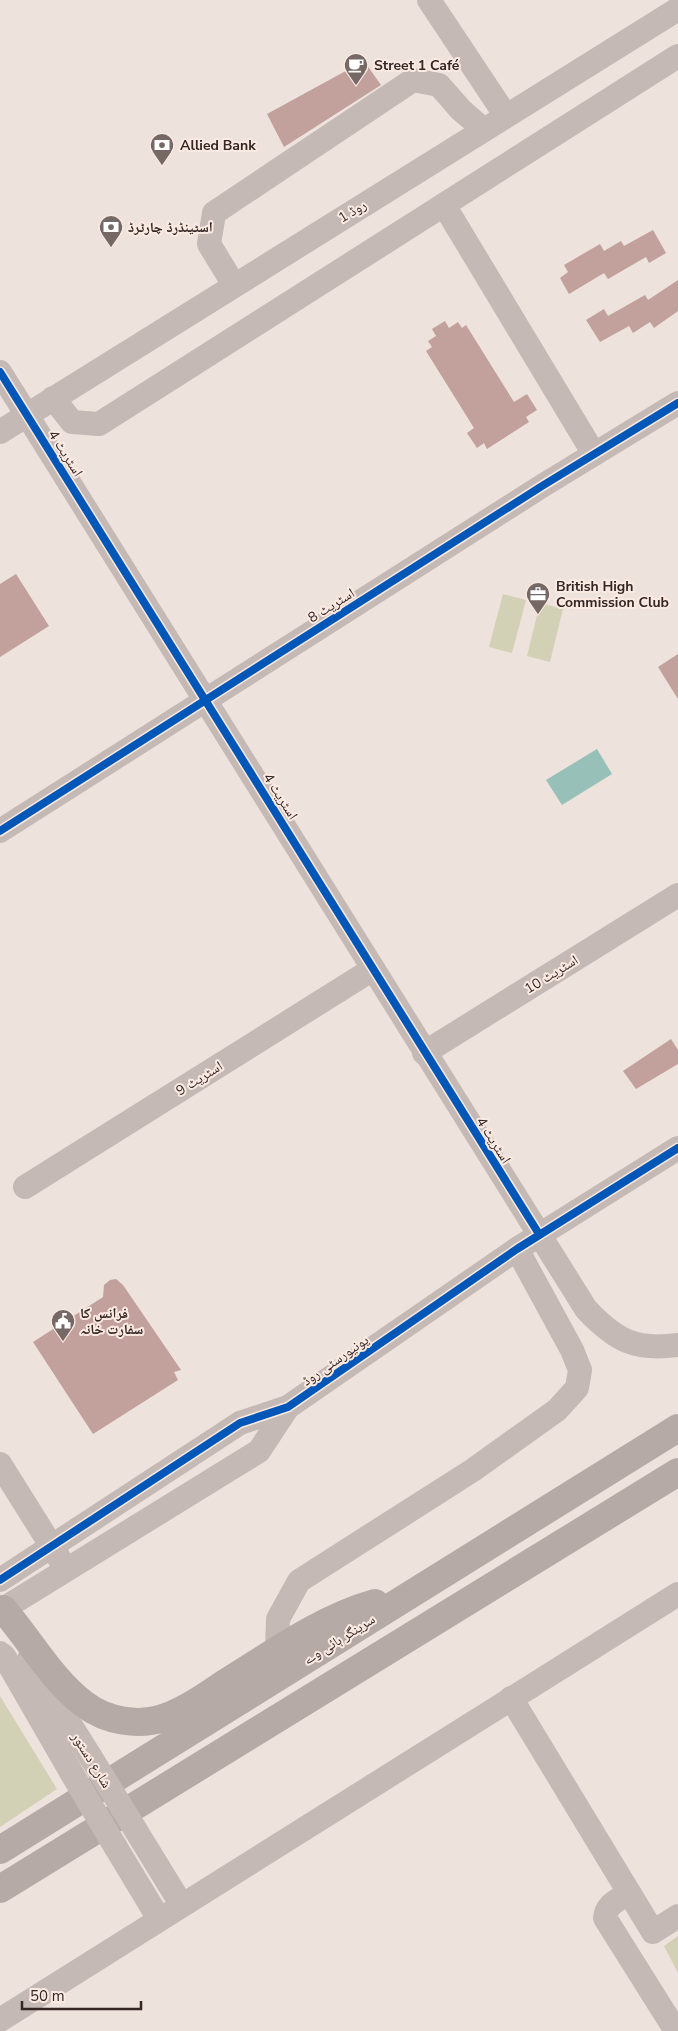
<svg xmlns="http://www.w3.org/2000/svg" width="678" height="2031" viewBox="0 0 678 2031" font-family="'Nunito Sans','Noto Naskh Arabic',sans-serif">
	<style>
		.green { fill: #d3d1b5 }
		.water { fill: #97c1b8 }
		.building { fill: #c2a09c }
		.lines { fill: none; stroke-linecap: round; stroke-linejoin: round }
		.minor { stroke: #c5b9b6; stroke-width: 24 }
		.highway { stroke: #b5aaa6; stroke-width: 28 }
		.minor-bridge { stroke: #c5b9b6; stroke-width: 24 }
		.cycleway-casing { stroke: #fbeae2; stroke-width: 11 }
		.cycleway { stroke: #0057b8; stroke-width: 8 }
		.labels { text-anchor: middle; stroke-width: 4; stroke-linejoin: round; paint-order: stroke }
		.poi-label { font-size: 14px; font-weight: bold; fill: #352625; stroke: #fbeae2; text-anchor: start }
		.street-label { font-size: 14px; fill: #352625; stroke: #fbeae2 }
	</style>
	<rect width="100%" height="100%" fill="#ede2dc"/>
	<g class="green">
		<polygon points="503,594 526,600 512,653 489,647"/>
		<polygon points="540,603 563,609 550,662 527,656"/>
		<polygon points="0,1696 57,1789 0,1827"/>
		<polygon points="678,1936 678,1973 664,1946"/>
	</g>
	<polygon class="water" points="597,749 612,774 562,805 546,780"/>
	<g class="building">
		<polygon points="364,61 381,85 284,147 267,114"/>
		<polygon points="653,230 666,253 649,263 646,257 608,279 604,273 569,294 560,278 568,272 564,265 600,244 604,251 621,241 624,246"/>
		<polygon points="678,280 678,311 654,328 650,322 633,333 629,326 600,342 586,320 604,309 608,316 645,295 648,300"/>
		<polygon points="445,321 449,328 458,322 462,328 466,325 514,402 527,394 537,410 526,417 529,422 487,449 484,443 477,448 467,433 474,428 426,351 432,347 428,341 436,336 432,329"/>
		<polygon points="16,574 49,626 0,657 0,584"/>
		<polygon points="678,654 678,699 658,667"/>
		<polygon points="671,1039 678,1050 678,1064 636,1089 623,1071"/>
		<polygon points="116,1279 123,1285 181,1370 174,1372 178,1380 93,1434 33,1342 103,1297 104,1285 110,1280"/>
	</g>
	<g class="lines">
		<g class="minor">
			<polyline points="429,0 506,116"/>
			<polyline points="444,205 594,454"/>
			<polyline points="234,285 209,244 214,213 413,80 439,85 461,110 484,130"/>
			<path d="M 0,372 L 586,1309 C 615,1340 635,1351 678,1345"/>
			<polyline points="53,398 72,422 99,424 678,56"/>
			<polyline points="0,432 678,9"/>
			<polyline points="0,831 542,486 678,403"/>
			<polyline points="424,1053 678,895"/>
			<polyline points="25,1187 373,969"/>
			<polyline points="0,1464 59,1558"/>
			<polyline points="0,1580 240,1423 288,1407 517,1249 678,1148"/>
			<polyline points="3,1609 259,1451 288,1407"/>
			<polyline points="277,1651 278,1619 299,1581 473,1470 557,1410 577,1388 580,1370 572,1350 517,1249"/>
			<polyline points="0,1653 4,1656 71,1772"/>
			<polyline points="29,1659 90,1756"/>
			<polyline points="511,1698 653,1932 678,1916"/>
			<polyline points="135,1829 181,1904"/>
			<polyline points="115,1846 159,1919"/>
			<path d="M 629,1893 C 618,1900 606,1904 605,1918 L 676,2031"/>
			<polyline points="0,2020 678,1594"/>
		</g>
		<g class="highway">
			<path d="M 3,1609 C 30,1640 51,1679 84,1704 C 106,1721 139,1727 166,1717 C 186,1710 205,1697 222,1685 C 271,1655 319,1619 375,1603"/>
			<polyline points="0,1850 678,1428"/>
			<polyline points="0,1889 678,1472"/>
		</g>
		<g class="minor-bridge">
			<polyline points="90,1756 135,1829"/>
			<polyline points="71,1772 115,1846"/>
		</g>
		<g class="cycleway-casing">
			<g id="cycleway">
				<polyline points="0,372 539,1234"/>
				<polyline points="0,831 542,486 678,403"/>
				<polyline points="0,1580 240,1423 288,1407 517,1249 678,1148"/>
			</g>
		</g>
		<use href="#cycleway" class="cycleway"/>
	</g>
	<defs>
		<g id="cafe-pin" transform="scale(1.25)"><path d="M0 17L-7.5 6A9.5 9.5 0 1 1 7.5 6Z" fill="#756865" stroke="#fbeae2"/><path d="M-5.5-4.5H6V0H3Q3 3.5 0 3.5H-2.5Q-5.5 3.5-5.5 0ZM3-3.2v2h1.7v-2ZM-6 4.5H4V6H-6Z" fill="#fff"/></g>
		<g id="bank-pin" transform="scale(1.25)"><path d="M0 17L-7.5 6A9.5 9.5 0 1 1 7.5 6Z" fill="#756865" stroke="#fbeae2"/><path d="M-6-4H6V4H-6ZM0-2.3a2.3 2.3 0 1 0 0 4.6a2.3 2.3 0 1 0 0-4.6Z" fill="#fff"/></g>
		<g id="office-pin" transform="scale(1.25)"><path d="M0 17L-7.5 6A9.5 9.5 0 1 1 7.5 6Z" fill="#756865" stroke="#fbeae2"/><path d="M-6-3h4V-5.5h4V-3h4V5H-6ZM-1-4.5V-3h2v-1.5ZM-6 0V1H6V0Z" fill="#fff"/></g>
		<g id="civic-pin" transform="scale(1.25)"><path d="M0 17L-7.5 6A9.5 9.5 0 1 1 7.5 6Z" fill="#756865" stroke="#fbeae2"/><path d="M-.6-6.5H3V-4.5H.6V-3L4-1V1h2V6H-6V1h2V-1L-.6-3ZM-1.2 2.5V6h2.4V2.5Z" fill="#fff"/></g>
	</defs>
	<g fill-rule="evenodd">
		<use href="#cafe-pin" x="356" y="65"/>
		<use href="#bank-pin" x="162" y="145"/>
		<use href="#bank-pin" x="111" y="227"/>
		<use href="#office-pin" x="538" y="594"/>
		<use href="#civic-pin" x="63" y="1321"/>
	</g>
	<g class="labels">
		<g class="poi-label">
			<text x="374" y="70">Street 1 Café</text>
			<text x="180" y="150">Allied Bank</text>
			<text x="128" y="232">اسٹینڈرڈ چارٹرڈ</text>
			<text x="556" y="591">British High<tspan x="556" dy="16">Commission Club</tspan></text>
			<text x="80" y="1318">فرانس کا<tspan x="80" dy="16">سفارت خانہ</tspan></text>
		</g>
		<g class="street-label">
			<text transform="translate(352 211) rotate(-32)" y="5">روڈ 1</text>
			<text transform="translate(66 453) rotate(58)" y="5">اسٹریٹ 4</text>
			<text transform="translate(331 605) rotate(-32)" y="5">اسٹریٹ 8</text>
			<text transform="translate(281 796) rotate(58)" y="5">اسٹریٹ 4</text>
			<text transform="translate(551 974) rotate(-32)" y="5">اسٹریٹ 10</text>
			<text transform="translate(199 1078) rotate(-32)" y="5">اسٹریٹ 9</text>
			<text transform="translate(494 1140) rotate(58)" y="5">اسٹریٹ 4</text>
			<text transform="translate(335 1360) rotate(-35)" y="5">یونیورسٹی روڈ</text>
			<text transform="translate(339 1639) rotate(-32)" y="5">سرینگر ہائی وے</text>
			<text transform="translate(92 1760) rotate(58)" y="5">شارع دستور</text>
		</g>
	</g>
	<path d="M22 2001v8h119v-8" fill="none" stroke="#352625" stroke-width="2.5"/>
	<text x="30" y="2001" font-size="15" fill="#352625" stroke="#fbeae2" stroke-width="4" paint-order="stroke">50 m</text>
</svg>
